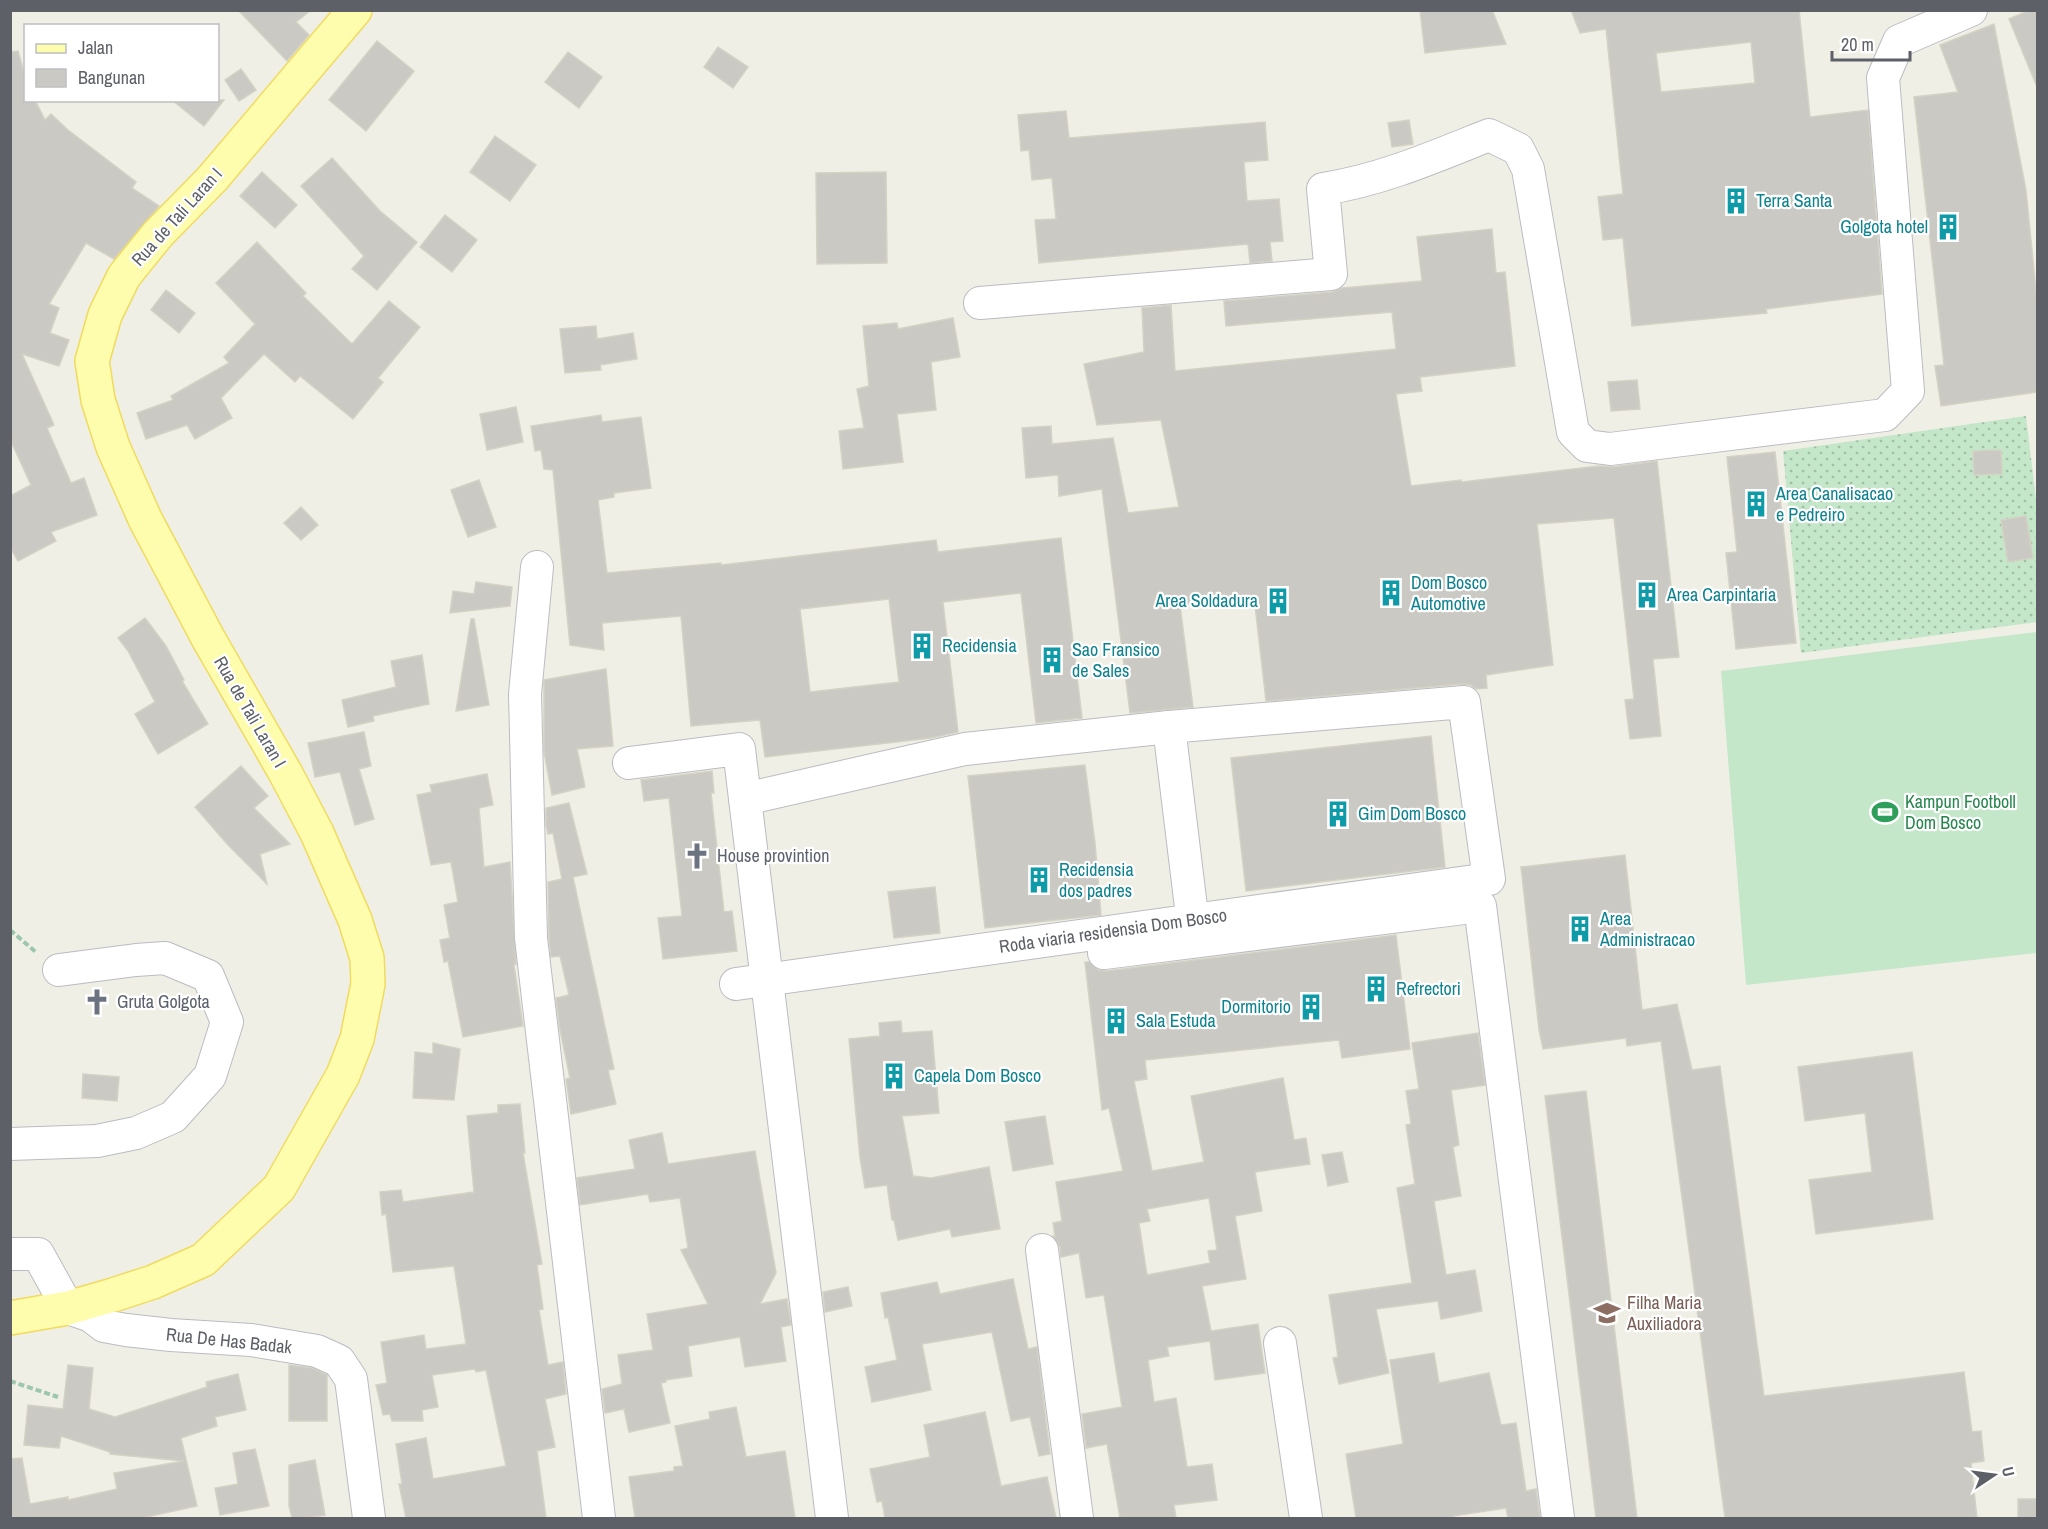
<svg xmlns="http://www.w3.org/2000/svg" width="2048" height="1529" viewBox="0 0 2048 1529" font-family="'Archivo Narrow',sans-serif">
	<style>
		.grass { fill: #c3e7c8 }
		.garden { fill: url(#garden-dots) }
		.building { fill: #cac9c3; stroke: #d4d2c4; stroke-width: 1.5; fill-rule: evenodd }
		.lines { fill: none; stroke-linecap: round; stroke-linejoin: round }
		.minor-casing { stroke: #babcc1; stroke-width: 34 }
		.major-casing { stroke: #f0db5f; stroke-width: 36 }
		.path { stroke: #9cc7ae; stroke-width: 4; stroke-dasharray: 6 3; stroke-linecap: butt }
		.minor { stroke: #fff; stroke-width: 32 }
		.major { stroke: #fefcad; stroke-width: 33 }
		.labels { text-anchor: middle; stroke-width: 4.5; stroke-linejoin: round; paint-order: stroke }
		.culture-label { font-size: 18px; fill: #0d838f; stroke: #fff; text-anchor: start }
		.street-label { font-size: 18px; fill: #5d6066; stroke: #fff }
		.leisure-label { font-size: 18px; fill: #27864d; stroke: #fff; text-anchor: start }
		.worship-label { font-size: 18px; fill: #5b616d; stroke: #fff; text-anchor: start }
		.education-label { font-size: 18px; fill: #785e54; stroke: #fff; text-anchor: start }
	</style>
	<defs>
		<pattern id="garden-dots" width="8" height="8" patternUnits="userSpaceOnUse" patternTransform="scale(1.5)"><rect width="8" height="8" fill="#c3e7c8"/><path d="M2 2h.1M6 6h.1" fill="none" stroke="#a2bfa6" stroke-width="1.8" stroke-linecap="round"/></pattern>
	</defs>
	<rect width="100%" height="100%" fill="#f0efe6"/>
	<polygon class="grass" points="2037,632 2037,953 1746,985 1721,671"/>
	<polygon class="garden" points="2026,416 2038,516 2037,622 1801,653 1783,451"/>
	<g class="building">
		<polygon points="238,10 311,10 296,22 309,35 287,61"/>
		<polygon points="1420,10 1492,10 1506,44 1425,53"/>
		<path d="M 1571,10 L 1799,10 L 1810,117 L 1868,110 L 1882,294 L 1766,309 L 1767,313 L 1632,326 L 1623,238 L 1603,240 L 1598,197 L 1623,194 L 1606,29 L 1580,33 ZM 1751,42 L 1755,83 L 1661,92 L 1656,53 Z"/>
		<polygon points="2030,10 2037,10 2037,87 2009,19"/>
		<polygon points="1994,24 2026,190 2037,300 2037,392 1941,406 1935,366 1944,365 1914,97 1958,92 1940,45"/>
		<polygon points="377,41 414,71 366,131 329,100"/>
		<polygon points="718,47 748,67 733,88 704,67"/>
		<polygon points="18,51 26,80 26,100 35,100 45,120 51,114 68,130 136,182 132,188 159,206 114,259 86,243 49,304 59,308 50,333 69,340 59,366 22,354 54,425 47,428 71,483 84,478 97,515 51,532 56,541 18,561 10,547 10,496 31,485 10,439 10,52"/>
		<polygon points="568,52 602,77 579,108 545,82"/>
		<polygon points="241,69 256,90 239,101 225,80"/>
		<polygon points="172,100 224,100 204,126"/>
		<polygon points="1066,111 1069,138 1265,122 1268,160 1244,162 1247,201 1279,199 1283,241 1270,242 1272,261 1250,263 1248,244 1039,263 1035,220 1056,219 1052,178 1032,180 1029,150 1021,151 1018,115"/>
		<polygon points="1409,120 1413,144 1392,147 1388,123"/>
		<polygon points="495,136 536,165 510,201 470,172"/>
		<polygon points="332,158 380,211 417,242 377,290 352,269 364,256 301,186"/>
		<polygon points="262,172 297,205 275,228 240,196"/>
		<polygon points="886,172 887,263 817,264 816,173"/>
		<polygon points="445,215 477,240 452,272 420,247"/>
		<polygon points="1492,229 1496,273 1505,272 1515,366 1420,377 1422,391 1396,394 1411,486 1461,480 1462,482 1599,466 1612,467 1657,461 1679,657 1653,659 1661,736 1630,739 1625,700 1634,699 1614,518 1537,524 1553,665 1486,675 1487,688 1476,689 1471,685 1462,684 1266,701 1254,597 1180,605 1193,707 1130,713 1102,489 1059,496 1058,475 1026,478 1022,428 1051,426 1052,444 1113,438 1128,513 1179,507 1161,420 1097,425 1084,364 1144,352 1142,308 1171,305 1175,371 1396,349 1392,312 1226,326 1224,301 1332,292 1342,288 1422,281 1417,237"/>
		<polygon points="257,242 306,293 303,296 352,344 389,301 420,327 378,378 383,382 353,419 300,376 295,382 264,354 221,398 232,418 195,439 187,425 146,439 137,413 173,400 171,396 229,363 224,357 255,324 216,283"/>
		<polygon points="166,290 195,313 179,333 151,310"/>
		<polygon points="953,318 960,357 931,362 936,410 897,414 903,462 843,469 839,431 864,428 857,389 869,386 863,326 897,323 898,329"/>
		<polygon points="596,326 597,339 633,333 637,359 600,365 601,370 565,373 560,329"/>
		<polygon points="1637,380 1640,409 1611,411 1608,382"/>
		<polygon points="516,407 523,442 487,450 480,414"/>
		<path d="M 601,415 L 602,422 L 641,417 L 651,488 L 614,493 L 614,497 L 598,500 L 607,573 L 721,563 L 721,565 L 936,540 L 938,552 L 1061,538 L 1082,718 L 1036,723 L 1021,593 L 943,602 L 958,732 L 931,738 L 765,757 L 760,720 L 691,726 L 681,616 L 602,623 L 604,650 L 570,645 L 553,470 L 544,469 L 541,450 L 535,451 L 531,426 ZM 889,599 L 899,682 L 810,692 L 800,609 Z"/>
		<polygon points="2001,450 2002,474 1974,475 1973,451"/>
		<polygon points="1775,452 1796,643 1736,649 1726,553 1737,552 1727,457"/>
		<polygon points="479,480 496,527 468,537 451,490"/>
		<polygon points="301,507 318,525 301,540 284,523"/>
		<polygon points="2026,516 2033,558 2008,562 2001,520"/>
		<polygon points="476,582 512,587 510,606 450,613 453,591 474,594"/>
		<polygon points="145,618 166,646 184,680 182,681 208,724 158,754 135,714 155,702 128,651 118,638"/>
		<polygon points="471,619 474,619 489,705 456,711"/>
		<polygon points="422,655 429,704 373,716 374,721 348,727 342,700 396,687 391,661"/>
		<polygon points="606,669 613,746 577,749 585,787 552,795 544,752 544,680"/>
		<polygon points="364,732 371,766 359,769 374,819 355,825 340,772 315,777 308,743"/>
		<polygon points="1431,736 1445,867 1246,891 1231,758"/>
		<polygon points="1085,765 1095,843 1101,915 985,928 968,776"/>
		<polygon points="241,766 268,796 254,808 290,844 260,854 267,884 228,845 195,807"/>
		<polygon points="712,771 714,793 711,793 724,912 732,911 737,951 663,959 658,918 682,916 669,798 644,801 641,780"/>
		<polygon points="487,774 493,805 479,808 484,867 510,862 516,964 514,965 523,1026 463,1037 448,961 444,962 440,940 450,938 444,905 458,902 451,862 431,865 417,795 432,792 430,785"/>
		<polygon points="569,803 587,874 573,877 614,1069 608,1070 616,1104 571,1114 566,1079 570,1078 560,1030 556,998 569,995 560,956 551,957 549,937 548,882 562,879 553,833 548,834 546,825 546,808"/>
		<polygon points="1625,855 1642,1010 1677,1004 1692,1070 1720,1066 1764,1396 1964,1372 1972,1432 1981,1431 1984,1461 1971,1463 1977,1518 1725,1518 1661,1041 1627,1046 1626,1038 1543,1049 1539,1030 1521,867"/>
		<polygon points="935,887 940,933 894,938 888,892"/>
		<path d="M 1396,935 L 1410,1049 L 1342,1058 L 1339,1040 L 1145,1060 L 1147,1079 L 1134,1081 L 1152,1171 L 1204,1162 L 1191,1096 L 1283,1078 L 1294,1140 L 1306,1138 L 1310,1164 L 1255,1172 L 1262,1211 L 1235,1216 L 1246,1279 L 1202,1286 L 1211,1331 L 1258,1324 L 1265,1373 L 1215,1380 L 1210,1341 L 1167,1347 L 1169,1356 L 1148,1360 L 1154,1402 L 1176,1398 L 1187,1467 L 1212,1464 L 1217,1500 L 1174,1505 L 1176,1518 L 1120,1518 L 1107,1444 L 1086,1448 L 1082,1414 L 1122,1407 L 1104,1295 L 1086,1298 L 1079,1253 L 1061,1257 L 1060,1247 L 1053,1236 L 1055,1236 L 1053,1223 L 1062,1221 L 1056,1182 L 1123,1171 L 1109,1108 L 1102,1110 L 1085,962 L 1089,962 L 1098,970 L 1106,971 ZM 1209,1198 L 1217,1250 L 1208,1251 L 1210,1263 L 1147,1275 L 1139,1223 L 1150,1221 L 1147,1209 Z"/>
		<polygon points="901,1021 902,1033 932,1031 939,1113 902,1116 913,1176 931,1178 989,1167 1000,1229 952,1237 950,1229 898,1240 894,1220 892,1220 887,1185 865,1188 860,1158 849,1039 880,1036 879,1023"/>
		<polygon points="1478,1033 1485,1085 1451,1090 1459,1145 1453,1147 1461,1196 1434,1201 1446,1275 1475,1270 1482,1311 1441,1319 1438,1301 1376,1309 1389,1373 1339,1384 1333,1358 1338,1357 1329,1295 1412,1283 1397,1188 1415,1184 1406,1125 1411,1124 1406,1091 1419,1089 1412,1043"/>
		<polygon points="433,1043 460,1049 454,1100 413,1098 415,1052 433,1054"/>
		<polygon points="1912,1052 1933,1219 1816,1234 1809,1180 1872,1172 1865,1113 1805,1121 1798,1067"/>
		<polygon points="83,1074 119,1077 117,1101 82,1098"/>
		<polygon points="1586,1091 1637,1518 1596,1518 1545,1096"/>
		<polygon points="520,1104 525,1153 523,1153 542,1264 537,1265 543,1309 539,1310 548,1365 563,1362 566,1394 545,1399 555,1447 537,1451 546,1518 406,1518 399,1484 402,1484 396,1444 426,1438 433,1479 506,1466 486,1370 476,1372 475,1369 432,1375 438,1407 422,1410 423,1421 392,1421 390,1414 383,1415 376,1385 387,1383 381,1342 424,1335 426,1349 466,1344 454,1266 393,1272 386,1214 382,1215 380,1192 401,1190 403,1202 474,1192 467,1116 498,1113 498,1105"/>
		<polygon points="1045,1116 1053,1164 1013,1171 1005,1122"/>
		<polygon points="662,1133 668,1164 755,1151 776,1273 760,1304 787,1299 791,1325 781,1327 786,1361 745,1367 740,1337 688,1346 692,1376 666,1380 666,1382 661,1383 670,1423 629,1432 624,1409 605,1413 602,1389 622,1384 618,1355 653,1350 647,1314 708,1304 681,1250 688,1248 680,1198 650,1202 648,1194 580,1205 577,1178 635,1169 629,1140"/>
		<polygon points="1342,1152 1348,1182 1328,1186 1322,1155"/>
		<polygon points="1013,1279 1028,1349 1037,1347 1050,1454 1039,1456 1030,1417 1011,1421 992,1332 922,1344 931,1390 872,1402 865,1367 897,1360 888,1317 885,1318 881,1293 937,1282 940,1294"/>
		<polygon points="848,1287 852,1306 825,1312 823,1292"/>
		<polygon points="1434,1353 1439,1383 1489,1373 1501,1425 1516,1423 1526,1491 1536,1489 1540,1518 1508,1518 1506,1508 1453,1516 1454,1518 1356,1518 1346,1454 1403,1444 1390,1360"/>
		<polygon points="68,1365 93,1368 89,1409 115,1417 207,1387 206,1382 238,1374 246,1410 215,1417 217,1426 181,1438 197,1506 142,1518 10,1518 10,1459 22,1458 30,1504 68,1497 68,1500 117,1489 114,1473 184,1461 110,1454 110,1452 61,1436 59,1448 24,1445 28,1405 63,1409"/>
		<polygon points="289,1365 312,1368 327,1375 327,1421 289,1421"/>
		<polygon points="736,1407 746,1457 785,1451 795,1518 635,1518 629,1477 674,1471 674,1467 683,1466 675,1426 710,1419 709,1412"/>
		<polygon points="985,1412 1001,1486 1047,1477 1056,1518 885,1518 882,1501 877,1502 870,1469 930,1457 924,1425"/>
		<polygon points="255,1449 269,1506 220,1515 215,1488 238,1484 233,1453"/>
		<polygon points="315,1460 325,1515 305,1518 292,1518 289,1506 289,1465"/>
		<rect x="2018" y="1499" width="19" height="19"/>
	</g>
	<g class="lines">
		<g class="minor-casing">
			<g id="minor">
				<path d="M 980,303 L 1331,274 L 1323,189 C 1381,180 1434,157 1489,135 L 1518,149 L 1528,169 L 1573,432 L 1587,446 L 1610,449 L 1885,415 L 1908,391 L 1883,78 L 1899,41 L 1971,10"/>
				<polyline points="537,567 525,694 531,938 599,1518"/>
				<polyline points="1169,727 1195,940"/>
				<polyline points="629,763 739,749 832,1518"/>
				<polyline points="1104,953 1480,906 1558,1518"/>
				<polyline points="736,984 1489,879 1464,702 1169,727 965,749 745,799"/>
				<polyline points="10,1144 97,1141 136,1133 173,1117 210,1076 227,1022 208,976 165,958 136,960 59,970"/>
				<polyline points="1042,1250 1077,1518"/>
				<polyline points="10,1254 38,1254 68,1308 91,1316 104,1326 126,1330 171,1335 251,1340 317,1351 339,1361 351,1379 369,1518"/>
				<polyline points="1280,1343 1306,1518"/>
			</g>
		</g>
		<g class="major-casing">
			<polyline id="major" points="10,1318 68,1308 113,1295 153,1282 203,1260 279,1188 343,1075 357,1039 368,984 367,958 355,920 317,833 286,774 208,638 145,519 113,447 98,400 92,361 105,315 124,276 158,234 212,179 355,10"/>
		</g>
		<g class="path">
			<polyline points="10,930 37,953"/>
			<polyline points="10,1381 58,1397"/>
		</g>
		<use href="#minor" class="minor"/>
		<use href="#major" class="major"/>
	</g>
	<defs>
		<g id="building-bare" transform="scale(2.07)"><path d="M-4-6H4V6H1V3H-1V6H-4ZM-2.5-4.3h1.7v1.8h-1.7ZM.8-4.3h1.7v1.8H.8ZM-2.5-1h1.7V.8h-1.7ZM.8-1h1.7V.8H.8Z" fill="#0f9aa8" stroke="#fff" stroke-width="2.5" paint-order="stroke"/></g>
		<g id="stadium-bare" transform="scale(2.07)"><path d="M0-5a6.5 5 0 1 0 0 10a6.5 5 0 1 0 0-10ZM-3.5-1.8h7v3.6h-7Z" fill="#2e9e5b" stroke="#fff" stroke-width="2.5" paint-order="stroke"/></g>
		<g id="church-bare" transform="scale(2.07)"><path d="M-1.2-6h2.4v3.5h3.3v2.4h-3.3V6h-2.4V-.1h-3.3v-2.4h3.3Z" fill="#6b7280" stroke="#fff" stroke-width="2.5" paint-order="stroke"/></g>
		<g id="school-bare" transform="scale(2.07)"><path d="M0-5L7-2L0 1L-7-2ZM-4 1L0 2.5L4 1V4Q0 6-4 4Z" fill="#8d6e63" stroke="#fff" stroke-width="2.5" paint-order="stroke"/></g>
	</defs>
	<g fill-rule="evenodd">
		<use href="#building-bare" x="1736" y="201"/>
		<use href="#building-bare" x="1948" y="227"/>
		<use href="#building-bare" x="1756" y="504"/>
		<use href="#building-bare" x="1391" y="593"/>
		<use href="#building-bare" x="1647" y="595"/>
		<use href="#building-bare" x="1278" y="601"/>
		<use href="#building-bare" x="922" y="646"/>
		<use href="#building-bare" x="1052" y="660"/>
		<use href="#stadium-bare" x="1885" y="812"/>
		<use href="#building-bare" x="1338" y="814"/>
		<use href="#church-bare" x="697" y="856"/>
		<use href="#building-bare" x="1039" y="880"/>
		<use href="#building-bare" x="1580" y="929"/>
		<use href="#building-bare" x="1376" y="989"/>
		<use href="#church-bare" x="97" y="1002"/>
		<use href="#building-bare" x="1311" y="1007"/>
		<use href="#building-bare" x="1116" y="1021"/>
		<use href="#building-bare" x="894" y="1076"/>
		<use href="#school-bare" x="1607" y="1313"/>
	</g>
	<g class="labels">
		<g class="culture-label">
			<text x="1756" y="207">Terra Santa</text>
			<text x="1928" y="233" text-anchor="end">Golgota hotel</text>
			<text x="1776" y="500">Area Canalisacao<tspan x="1776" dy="21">e Pedreiro</tspan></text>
			<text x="1411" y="589">Dom Bosco<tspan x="1411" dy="21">Automotive</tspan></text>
			<text x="1667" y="601">Area Carpintaria</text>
			<text x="1258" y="607" text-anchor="end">Area Soldadura</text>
			<text x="942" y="652">Recidensia</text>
			<text x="1072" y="656">Sao Fransico<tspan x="1072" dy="21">de Sales</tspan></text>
			<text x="1358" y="820">Gim Dom Bosco</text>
			<text x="1059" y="876">Recidensia<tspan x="1059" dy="21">dos padres</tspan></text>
			<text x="1600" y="925">Area<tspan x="1600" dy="21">Administracao</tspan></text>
			<text x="1396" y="995">Refrectori</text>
			<text x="1291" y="1013" text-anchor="end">Dormitorio</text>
			<text x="1136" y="1027">Sala Estuda</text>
			<text x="914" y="1082">Capela Dom Bosco</text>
		</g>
		<g class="street-label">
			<text transform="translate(177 217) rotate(-48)" y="6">Rua de Tali Laran I</text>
			<text transform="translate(250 712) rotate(60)" y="6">Rua de Tali Laran I</text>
			<text transform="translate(1113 931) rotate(-8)" y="6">Roda viaria residensia Dom Bosco</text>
			<text transform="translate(229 1341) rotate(6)" y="6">Rua De Has Badak</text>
		</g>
		<g class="leisure-label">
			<text x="1905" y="808">Kampun Footboll<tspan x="1905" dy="21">Dom Bosco</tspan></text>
		</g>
		<g class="worship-label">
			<text x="717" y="862">House provintion</text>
			<text x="117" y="1008">Gruta Golgota</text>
		</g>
		<g class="education-label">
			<text x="1627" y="1309">Filha Maria<tspan x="1627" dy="21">Auxiliadora</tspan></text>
		</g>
	</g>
	<rect width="2048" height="1529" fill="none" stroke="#5d6066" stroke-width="24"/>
	<rect x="24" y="24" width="195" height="78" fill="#ffffff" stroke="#bebfc2" stroke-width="1.5"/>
	<rect x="36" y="44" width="30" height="9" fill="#fefcad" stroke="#bebfc2" stroke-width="1.5"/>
	<text x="78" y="54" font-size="18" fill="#5d6066">Jalan</text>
	<rect x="36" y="69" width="30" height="18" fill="#cac9c3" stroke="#bebfc2" stroke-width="1.5"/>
	<text x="78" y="84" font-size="18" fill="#5d6066">Bangunan</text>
	<g transform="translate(1994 1475) rotate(77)" stroke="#ffffff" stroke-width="4.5" paint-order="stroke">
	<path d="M0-4.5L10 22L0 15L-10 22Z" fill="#5d6066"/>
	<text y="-9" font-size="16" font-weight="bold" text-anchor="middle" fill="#5d6066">U</text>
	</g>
	<path d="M1832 51v9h78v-9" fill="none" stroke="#5d6066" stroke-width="3"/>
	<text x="1841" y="51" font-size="18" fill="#5d6066" stroke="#ffffff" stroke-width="4.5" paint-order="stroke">20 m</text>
</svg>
